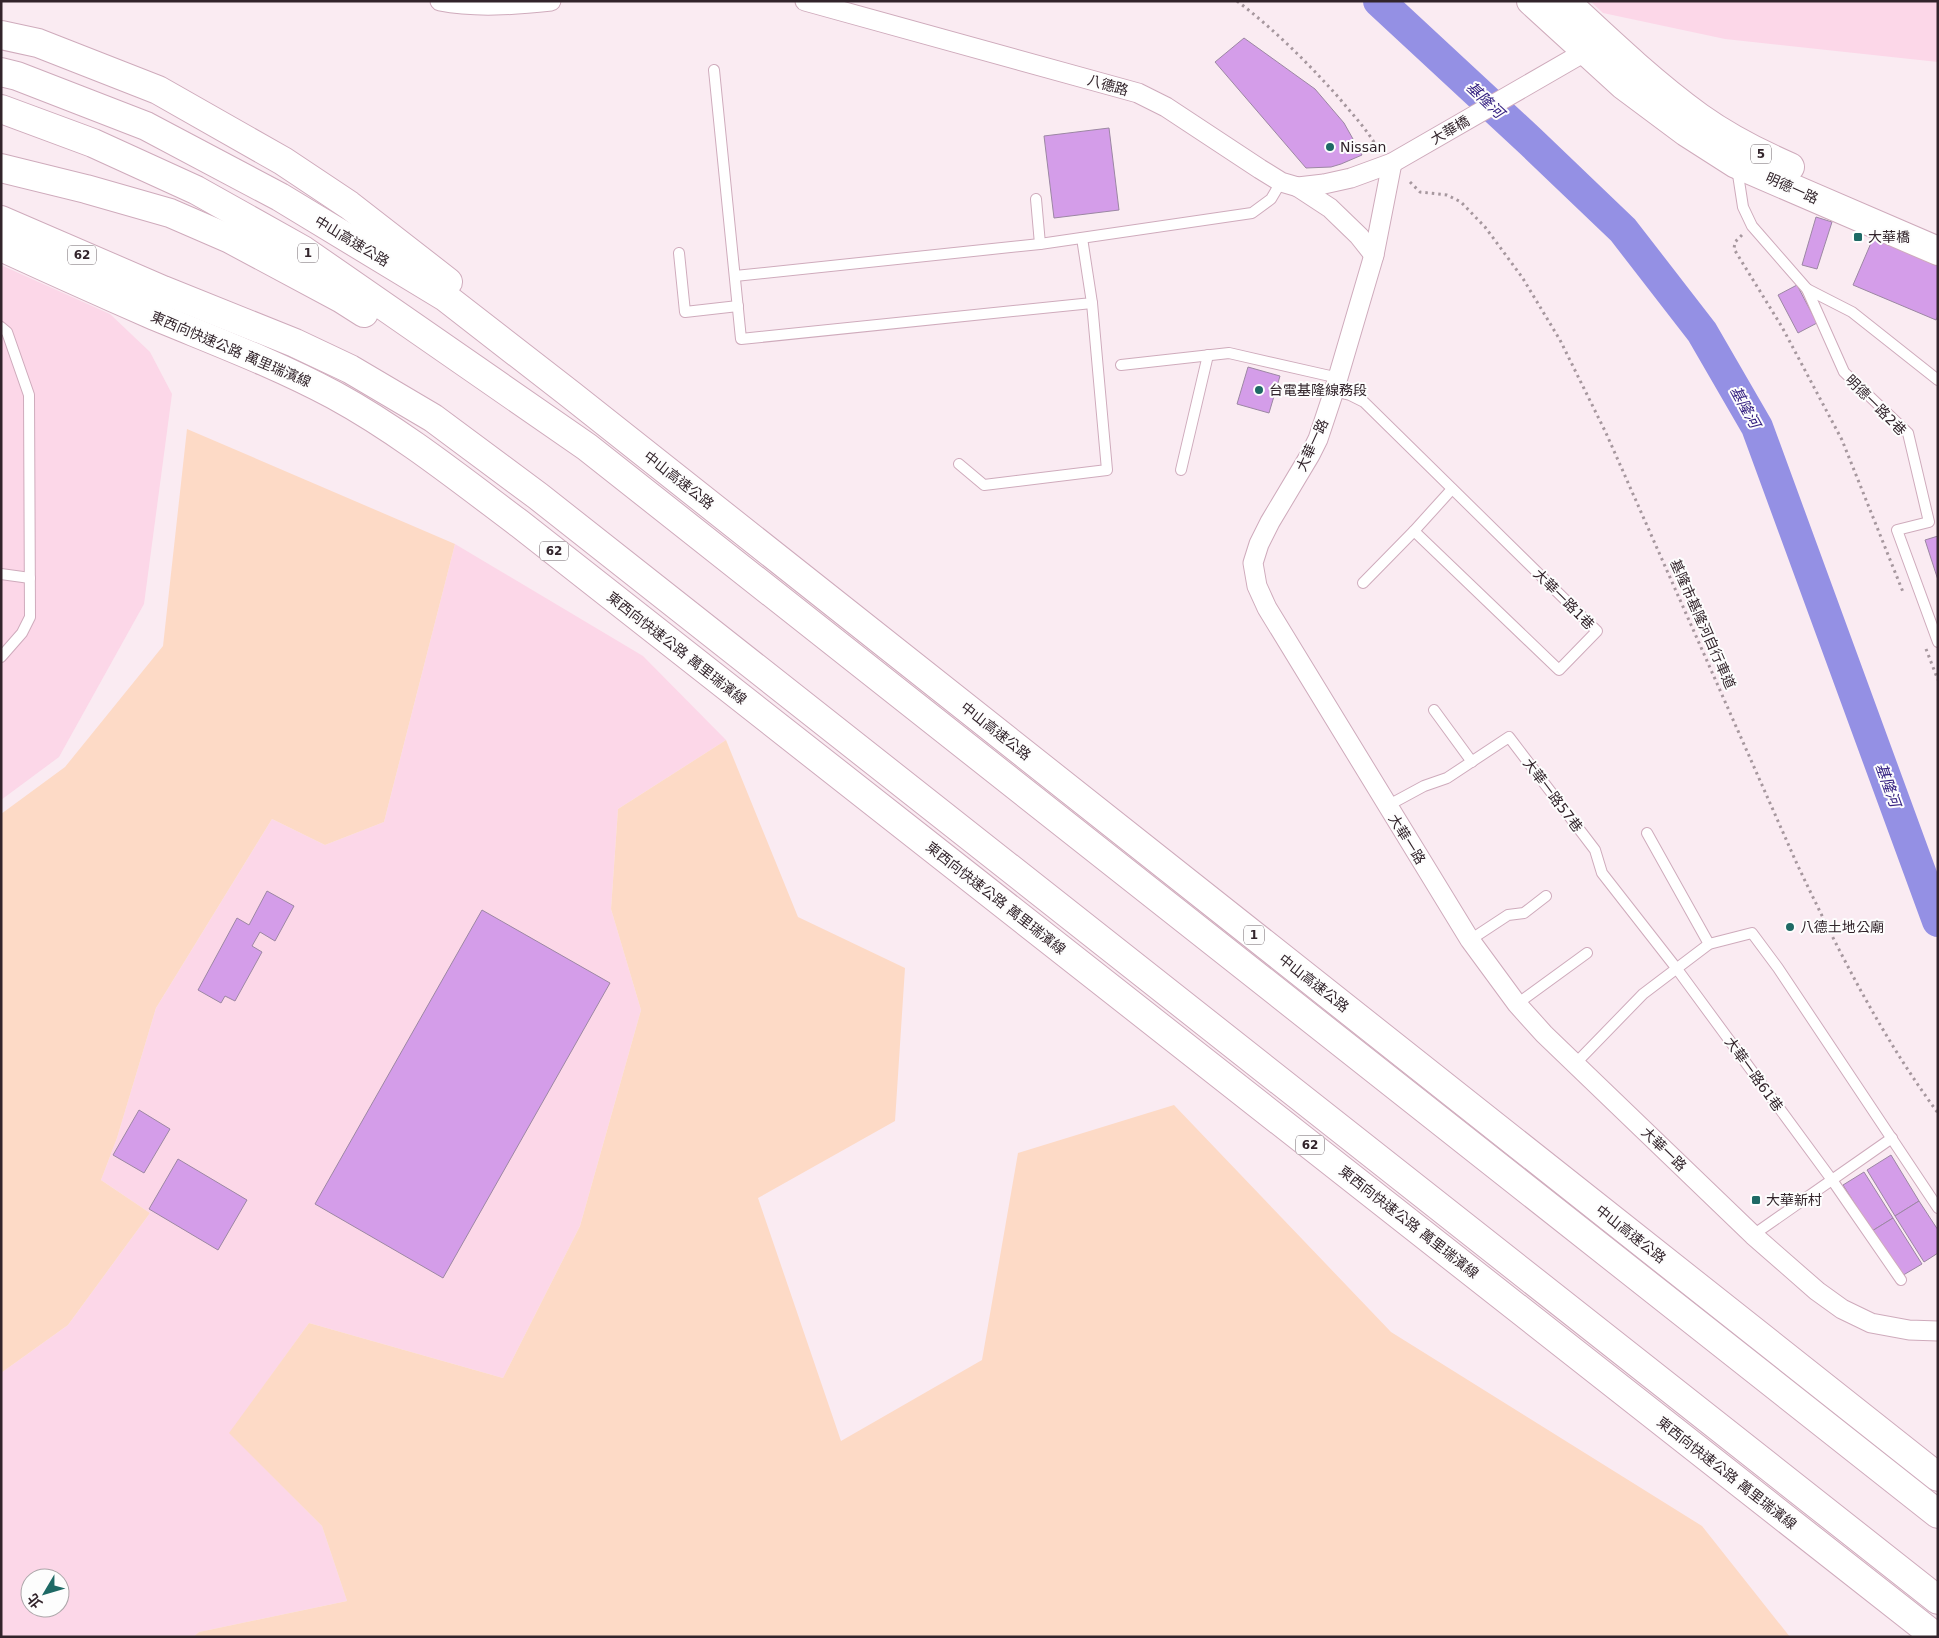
<svg xmlns="http://www.w3.org/2000/svg" width="1939" height="1638" viewBox="0 0 1939 1638" font-family="'DejaVu Sans','Noto Sans TC',sans-serif">
	<style>
		.built { fill: #fcd7e8; fill-rule: evenodd }
		.green { fill: #fddac6 }
		.lines { fill: none; stroke-linecap: round; stroke-linejoin: round }
		.river { stroke: #9490e4; stroke-width: 32 }
		.building { fill: #d49de9; stroke: #9c87a3 }
		.lane-casing { stroke: #cfabbc; stroke-width: 12 }
		.street-casing { stroke: #cfabbc; stroke-width: 21 }
		.primary-casing { stroke: #cfabbc; stroke-width: 30 }
		.highway-casing { stroke: #cfabbc; stroke-width: 30 }
		.path { stroke: #a6979e; stroke-width: 3; stroke-dasharray: 2.5 4; stroke-linecap: butt }
		.lane { stroke: #fff; stroke-width: 10 }
		.street { stroke: #fff; stroke-width: 19 }
		.primary { stroke: #fff; stroke-width: 28 }
		.highway { stroke: #fff; stroke-width: 28 }
		.poi-dot { fill: #1e6965; stroke: #fdfdfd; stroke-width: 2 }
		.labels { text-anchor: middle; stroke-width: 4; stroke-linejoin: round; paint-order: stroke }
		.shield { fill: #fdfdfd; stroke: #6f656a; stroke-width: 1 }
		.shield-label { font-size: 12px; font-weight: bold; fill: #32242b }
		.street-label { font-size: 14px; fill: #32242b; stroke: #fdfdfd }
		.poi-label { font-size: 14px; fill: #32242b; stroke: #fdfdfd; text-anchor: start }
		.water-label { font-size: 15px; font-style: italic; fill: #352181; stroke: #fdfdfd }
	</style>
	<rect width="100%" height="100%" fill="#faebf2"/>
	<g class="built">
		<polygon points="1590,1 1938,1 1938,62 1725,39 1603,13"/>
		<polygon points="1,265 110,314 150,352 172,394 144,604 59,757 1,800"/>
		<path d="M 455,544 L 643,656 L 726,740 L 618,809 L 611,909 L 641,1010 L 580,1226 L 503,1378 L 309,1323 L 230,1433 L 322,1526 L 347,1601 L 199,1632 L 193,1637 L 1,1637 L 1,1373 L 68,1325 L 150,1213 L 101,1180 L 117,1138 L 156,1008 L 272,819 L 325,845 L 384,822 ZM 30,1578 L 60,1578 L 60,1608 L 30,1608 Z"/>
	</g>
	<g class="green">
		<polygon points="187,429 455,544 384,822 325,845 272,819 156,1008 117,1138 101,1180 150,1213 68,1325 1,1373 1,814 65,767 163,646"/>
		<polygon points="726,740 798,917 905,968 895,1121 758,1198 841,1441 982,1360 1018,1153 1174,1105 1391,1332 1702,1526 1790,1637 193,1637 199,1632 347,1601 322,1526 229,1433 309,1323 503,1378 580,1226 641,1010 611,909 618,809"/>
	</g>
	<g class="lines">
		<polyline class="river" points="1379,1 1530,141 1623,230 1702,332 1757,427 1938,921"/>
	</g>
	<g class="building">
		<polygon points="1244,38 1315,89 1344,123 1362,155 1341,164 1331,167 1306,168 1215,62"/>
		<polygon points="1109,128 1119,210 1054,218 1044,136"/>
		<polygon points="1816,217 1832,222 1817,269 1802,265"/>
		<polygon points="1877,229 1938,256 1938,316 1936,320 1853,285"/>
		<polygon points="1797,285 1817,323 1798,333 1778,295"/>
		<polygon points="1248,367 1280,376 1269,413 1237,404"/>
		<polygon points="1938,536 1938,580 1925,540"/>
		<polygon points="267,891 294,906 275,941 260,932 252,946 262,952 235,1001 225,996 221,1003 198,990 237,918 249,925"/>
		<polygon points="482,910 610,983 443,1278 315,1204"/>
		<polygon points="139,1110 170,1129 144,1173 113,1155"/>
		<polygon points="1891,1155 1919,1201 1895,1216 1867,1170"/>
		<polygon points="178,1159 247,1200 218,1250 149,1209"/>
		<polygon points="1864,1172 1893,1218 1872,1231 1843,1185"/>
		<polygon points="1919,1201 1938,1230 1938,1253 1924,1262 1895,1216"/>
		<polygon points="1893,1218 1922,1264 1900,1277 1872,1231"/>
	</g>
	<g class="lines">
		<g class="lane-casing">
			<g id="lane">
				<polyline points="714,70 741,339 1092,303 1082,238"/>
				<polyline points="1737,168 1743,207 1752,226 1807,289 1844,372 1908,433 1929,522 1897,530 1938,642"/>
				<polyline points="1036,199 1040,244 1252,213 1271,199 1281,182"/>
				<polyline points="679,253 685,312 738,306"/>
				<polyline points="735,276 1040,244"/>
				<polyline points="1807,289 1852,312 1938,380"/>
				<polyline points="1,327 7,332 29,395 30,617 22,633 1,657"/>
				<polyline points="1121,365 1229,353 1330,376 1337,380"/>
				<polyline points="1334,391 1350,395 1364,402 1597,631 1559,670 1414,531 1363,583"/>
				<polyline points="959,464 984,485 1107,470 1092,303"/>
				<polyline points="1181,470 1208,355"/>
				<polyline points="1414,531 1452,489"/>
				<polyline points="1,574 30,578"/>
				<polyline points="1434,710 1472,762"/>
				<polyline points="1387,806 1424,786 1447,778 1509,737 1595,850 1602,873 1677,969 1832,1180 1901,1280"/>
				<polyline points="1647,833 1709,944"/>
				<polyline points="1470,940 1508,915 1524,913 1546,896"/>
				<polyline points="1517,1004 1587,953"/>
				<polyline points="1575,1064 1643,994 1709,944 1752,933 1778,968 1938,1208"/>
				<polyline points="1753,1235 1892,1138"/>
			</g>
		</g>
		<g class="street-casing">
			<g id="street">
				<path d="M 440,1 C 476,8 514,5 551,1"/>
				<polyline points="805,1 1138,93 1166,107 1260,169 1281,182 1298,187 1324,184 1351,178 1392,163 1595,46"/>
				<polyline points="1392,163 1374,255 1334,391 1318,439 1310,455 1270,522 1259,544 1253,563 1257,586 1267,608 1470,940 1517,1004 1544,1034 1753,1235 1817,1291 1842,1309 1871,1323 1909,1330 1938,1331"/>
				<polyline points="1298,187 1330,208 1359,236 1374,255"/>
			</g>
		</g>
		<g class="primary-casing">
			<g id="primary">
				<polyline points="1531,1 1623,85 1686,132 1736,164 1938,251"/>
				<path d="M 1565,1 C 1608,41 1651,82 1699,117 C 1727,137 1758,153 1790,167"/>
			</g>
		</g>
		<g class="highway-casing">
			<g id="highway">
				<polyline points="1,35 38,43 158,90 283,161 349,205 448,282"/>
				<polyline points="1,72 17,76 146,126 280,197 445,297 570,394 1938,1477"/>
				<polyline points="1,109 93,143 196,190 303,250 587,447 1938,1514"/>
				<polyline points="1,168 86,189 170,213 230,239 342,299 364,313"/>
				<polyline points="1,220 163,290 295,343 350,369 433,418 538,496 1938,1600"/>
				<path d="M 1,247 C 51,270 100,292 150,314 C 212,340 274,363 334,395 C 400,431 460,479 520,524 L 1936,1637"/>
			</g>
		</g>
		<g class="path">
			<path d="M 1237,1 C 1275,30 1308,63 1340,99 C 1352,114 1365,127 1375,144"/>
			<path d="M 1410,182 L 1420,192 L 1447,195 L 1461,202 L 1485,227 L 1522,277 L 1560,340 L 1606,433 L 1797,864 C 1838,950 1881,1036 1938,1113"/>
			<polyline points="1742,235 1735,242 1734,249 1782,327 1842,440 1903,592"/>
			<polyline points="1926,649 1938,680"/>
		</g>
		<use href="#lane" class="lane"/>
		<use href="#street" class="street"/>
		<use href="#primary" class="primary"/>
		<use href="#highway" class="highway"/>
	</g>
	<g class="poi-dot">
		<circle cx="1330" cy="147" r="5"/>
		<rect x="1853" y="232" width="10" height="10" rx="2.5"/>
		<circle cx="1259" cy="390" r="5"/>
		<circle cx="1790" cy="927" r="5"/>
		<rect x="1751" y="1195" width="10" height="10" rx="2.5"/>
	</g>
	<g class="labels">
		<g class="shield">
			<rect x="1751" y="144.5" width="20" height="19" rx="4"/>
			<rect x="298" y="243.5" width="20" height="19" rx="4"/>
			<rect x="68" y="245.5" width="28" height="19" rx="4"/>
			<rect x="540" y="541.5" width="28" height="19" rx="4"/>
			<rect x="1244" y="925.5" width="20" height="19" rx="4"/>
			<rect x="1296" y="1135.5" width="28" height="19" rx="4"/>
		</g>
		<g class="shield-label">
			<text x="1761" y="158">5</text>
			<text x="308" y="257">1</text>
			<text x="82" y="259">62</text>
			<text x="554" y="555">62</text>
			<text x="1254" y="939">1</text>
			<text x="1310" y="1149">62</text>
		</g>
		<g class="street-label">
			<text transform="translate(1108 85) rotate(16)" y="5">八德路</text>
			<text transform="translate(1450 130) rotate(-30)" y="5">大華橋</text>
			<text transform="translate(1792 188) rotate(24)" y="5">明德一路</text>
			<text transform="translate(352 241) rotate(31)" y="5">中山高速公路</text>
			<text transform="translate(231 349) rotate(23)" y="5">東西向快速公路 萬里瑞濱線</text>
			<text transform="translate(1876 405) rotate(45)" y="5">明德一路2巷</text>
			<text transform="translate(1312 445) rotate(-65)" y="5">大華一路</text>
			<text transform="translate(679 480) rotate(38)" y="5">中山高速公路</text>
			<text transform="translate(1564 599) rotate(45)" y="5">大華一路1巷</text>
			<text transform="translate(1703 624) rotate(66)" y="5">基隆市基隆河自行車道</text>
			<text transform="translate(677 648) rotate(38)" y="5">東西向快速公路 萬里瑞濱線</text>
			<text transform="translate(996 731) rotate(38)" y="5">中山高速公路</text>
			<text transform="translate(1553 795) rotate(53)" y="5">大華一路57巷</text>
			<text transform="translate(1407 839) rotate(58)" y="5">大華一路</text>
			<text transform="translate(996 898) rotate(38)" y="5">東西向快速公路 萬里瑞濱線</text>
			<text transform="translate(1314 983) rotate(38)" y="5">中山高速公路</text>
			<text transform="translate(1754 1074) rotate(54)" y="5">大華一路61巷</text>
			<text transform="translate(1664 1149) rotate(44)" y="5">大華一路</text>
			<text transform="translate(1409 1222) rotate(38)" y="5">東西向快速公路 萬里瑞濱線</text>
			<text transform="translate(1631 1234) rotate(38)" y="5">中山高速公路</text>
			<text transform="translate(1727 1473) rotate(38)" y="5">東西向快速公路 萬里瑞濱線</text>
		</g>
		<g class="poi-label">
			<text x="1340" y="152">Nissan</text>
			<text x="1868" y="242">大華橋</text>
			<text x="1269" y="395">台電基隆線務段</text>
			<text x="1800" y="932">八德土地公廟</text>
			<text x="1766" y="1205">大華新村</text>
		</g>
		<g class="water-label">
			<text transform="translate(1485 100) rotate(43)" y="5">基隆河</text>
			<text transform="translate(1745 407) rotate(61)" y="5">基隆河</text>
			<text transform="translate(1888 785) rotate(70)" y="5">基隆河</text>
		</g>
	</g>
	<rect width="1939" height="1638" fill="none" stroke="#32242b" stroke-width="5"/>
	<g transform="translate(45 1593) rotate(232)"><circle r="24" fill="#fdfdfd" stroke="#aca6a9"/>
	<path d="M0-4L9 19L0 12L-9 19Z" fill="#1e6965"/>
	<text y="-8" font-size="14" font-weight="bold" text-anchor="middle" fill="#32242b">北</text>
	</g>
</svg>
